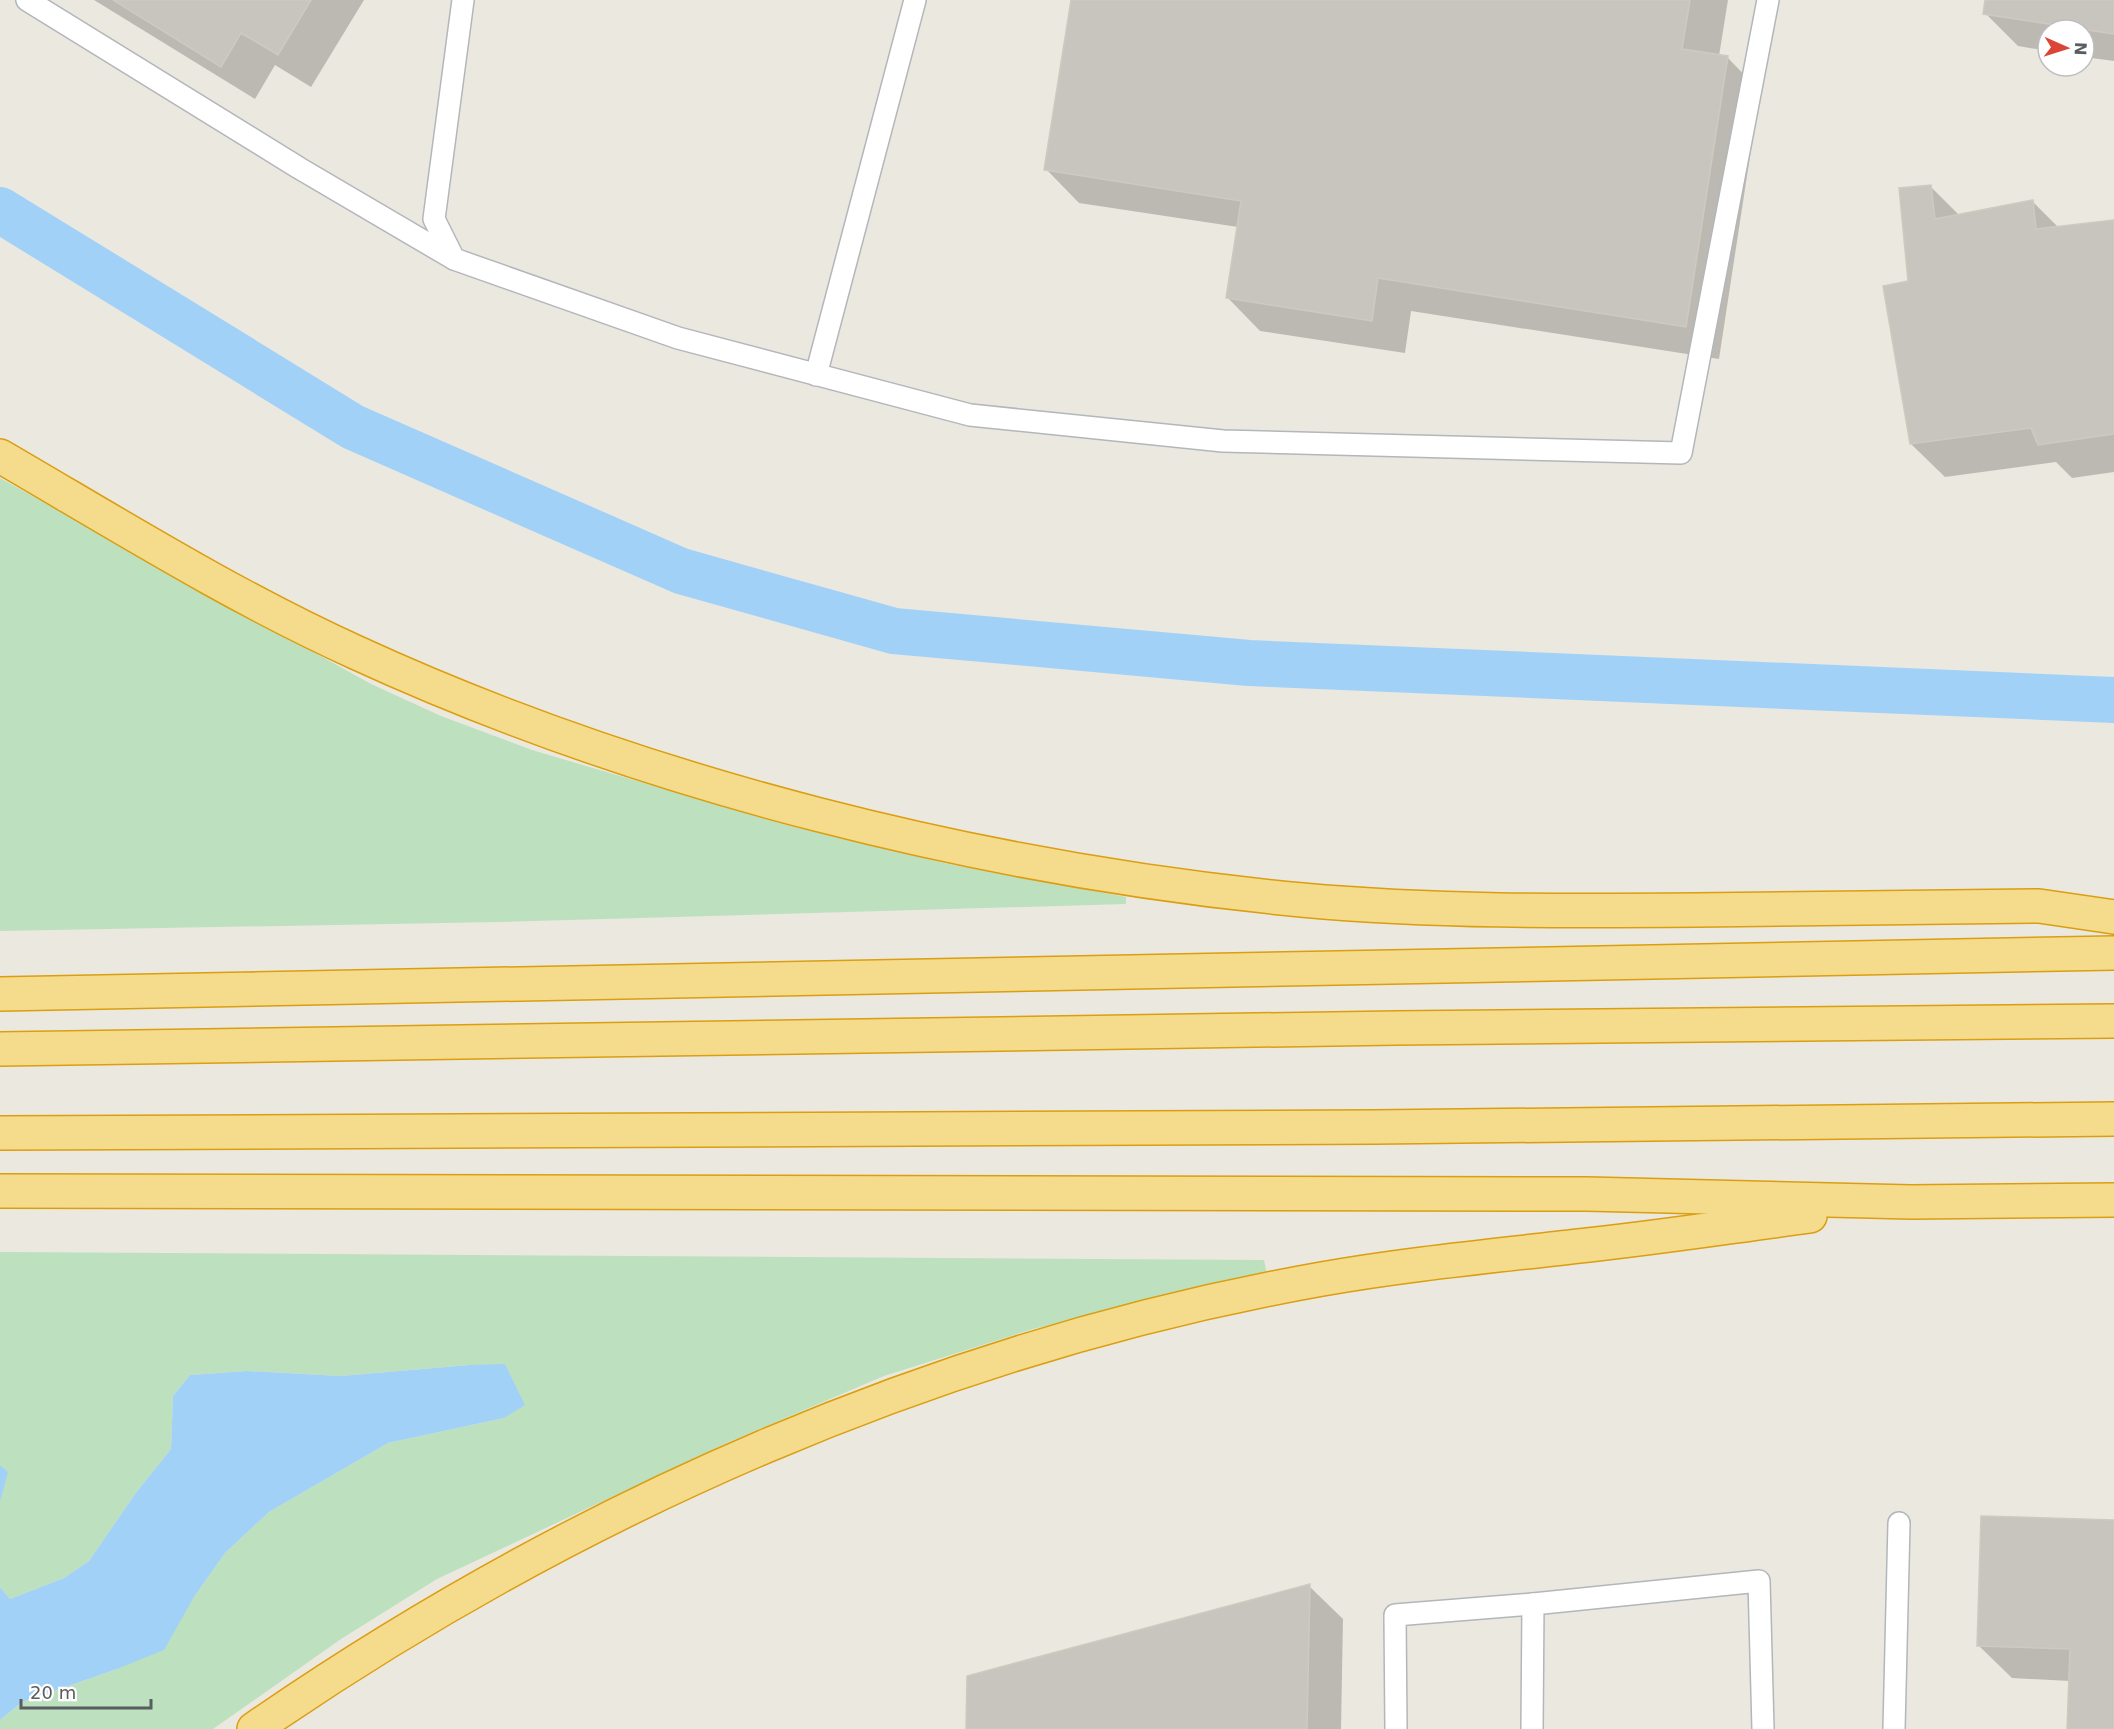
<svg xmlns="http://www.w3.org/2000/svg" width="2114" height="1729" viewBox="0 0 2114 1729" font-family="'DejaVu Sans',sans-serif">
	<style>
		.green { fill: #bde1be }
		.water { fill: #a2d1f8 }
		.shadow { fill: #0003 }
		.lines { fill: none; stroke-linecap: round; stroke-linejoin: round }
		.canal { stroke: #a2d1f8; stroke-width: 46 }
		.building { fill: #c8c5bf; stroke: #cfcabf; stroke-width: 1.5 }
		.lane-casing { stroke: #b3b6ba; stroke-width: 24 }
		.highway-casing { stroke: #db9e10; stroke-width: 36 }
		.lane { stroke: #fff; stroke-width: 21 }
		.highway { stroke: #f5dc8d; stroke-width: 33 }
	</style>
	<rect width="100%" height="100%" fill="#ebe8e0"/>
	<g class="green">
		<polygon points="0,478 371,684 441,716 532,750 786,825 948,864 1126,897 1126,904 498,922 0,931"/>
		<polygon points="0,1252 1264,1260 1267,1275 1033,1329 884,1376 729,1442 437,1579 341,1639 213,1729 0,1729 0,1720 22,1702 117,1669 194,1597 225,1553 269,1512 388,1443 504,1418 469,1365 341,1376 247,1371 190,1375 173,1396 171,1449 135,1494 89,1561 64,1578 10,1599 0,1587 0,1502 7,1472 0,1465"/>
	</g>
	<g class="water">
		<polygon points="505,1364 525,1405 504,1418 388,1443 269,1512 225,1553 194,1597 164,1650 117,1669 22,1702 0,1720 0,1587 10,1599 64,1578 89,1561 135,1494 171,1449 173,1396 190,1375 247,1371 341,1376 469,1365"/>
		<polygon points="0,1465 8,1472 0,1502"/>
	</g>
	<g class="shadow">
		<polygon points="94,0 364,0 311,87 275,65 255,99"/>
		<polygon points="1072,0 1728,0 1719,56 1727,57 1760,91 1719,359 1411,311 1405,353 1260,331 1227,297 1238,227 1079,203 1046,169"/>
		<polygon points="1987,0 2114,0 2114,61 2084,57 2084,30 2048,30 2048,51 2018,46 1985,13"/>
		<polygon points="1931,187 1960,216 2032,201 2059,228 2114,222 2114,472 2072,478 2056,462 1945,477 1911,444 1910,283"/>
		<polygon points="2114,1522 2114,1729 2068,1729 2070,1681 2012,1678 1978,1645"/>
		<polygon points="1309,1586 1343,1619 1341,1729 968,1729"/>
	</g>
	<g class="lines">
		<polyline class="canal" points="0,210 353,427 681,571 894,631 1249,663 2114,700"/>
	</g>
	<g class="building">
		<polygon points="113,0 311,0 278,55 241,33 221,67"/>
		<polygon points="1071,0 1690,0 1682,49 1728,56 1686,327 1378,278 1372,321 1226,298 1241,201 1044,170"/>
		<polygon points="1985,0 2114,0 2114,34 1983,14"/>
		<polygon points="1931,185 1935,219 2033,200 2036,229 2114,220 2114,434 2038,445 2031,428 1910,444 1883,286 1908,281 1899,188"/>
		<polygon points="1981,1516 2114,1520 2114,1729 2067,1729 2070,1649 1977,1646"/>
		<polygon points="1310,1584 1307,1729 966,1729 967,1676"/>
	</g>
	<g class="lines">
		<g class="lane-casing">
			<g id="lane">
				<polyline points="27,0 299,168 454,259"/>
				<polyline points="463,0 434,219 454,259 678,338 970,415 1223,441 1681,453 1768,0"/>
				<polyline points="816,375 915,0"/>
				<polyline points="1396,1729 1395,1615 1533,1604"/>
				<polyline points="1532,1729 1533,1604 1759,1581 1763,1729"/>
				<polyline points="1894,1729 1899,1523"/>
			</g>
		</g>
		<g class="highway-casing">
			<g id="highway">
				<path d="M 0,456 C 117,524 232,596 355,652 C 644,785 986,870 1302,900 C 1434,912 1565,911 1697,910 C 1811,908 1925,907 2039,906 L 2114,917"/>
				<polyline points="0,994 2114,953"/>
				<polyline points="0,1049 1396,1028 2114,1021"/>
				<polyline points="0,1133 1375,1127 2114,1119"/>
				<polyline points="0,1191 1587,1194 1911,1202 2114,1200"/>
				<path d="M 254,1729 C 574,1508 939,1347 1322,1279 C 1407,1264 1493,1256 1579,1246 C 1656,1238 1733,1226 1810,1216"/>
			</g>
		</g>
		<use href="#lane" class="lane"/>
		<use href="#highway" class="highway"/>
	</g>
	<g transform="translate(2066 48) rotate(93)"><circle r="28" fill="#ffffff" stroke="#bdbebf" stroke-width="1.5"/>
	<path d="M0-4.5L10 22L0 15L-10 22Z" fill="#dc4535"/>
	<text y="-9" font-size="16" font-weight="bold" text-anchor="middle" fill="#595c60">N</text>
	</g>
	<path d="M21 1699v9h130v-9" fill="none" stroke="#595c60" stroke-width="3"/>
	<text x="30" y="1699" font-size="18" fill="#595c60" stroke="#ffffff" stroke-width="4.5" paint-order="stroke">20 m</text>
</svg>
